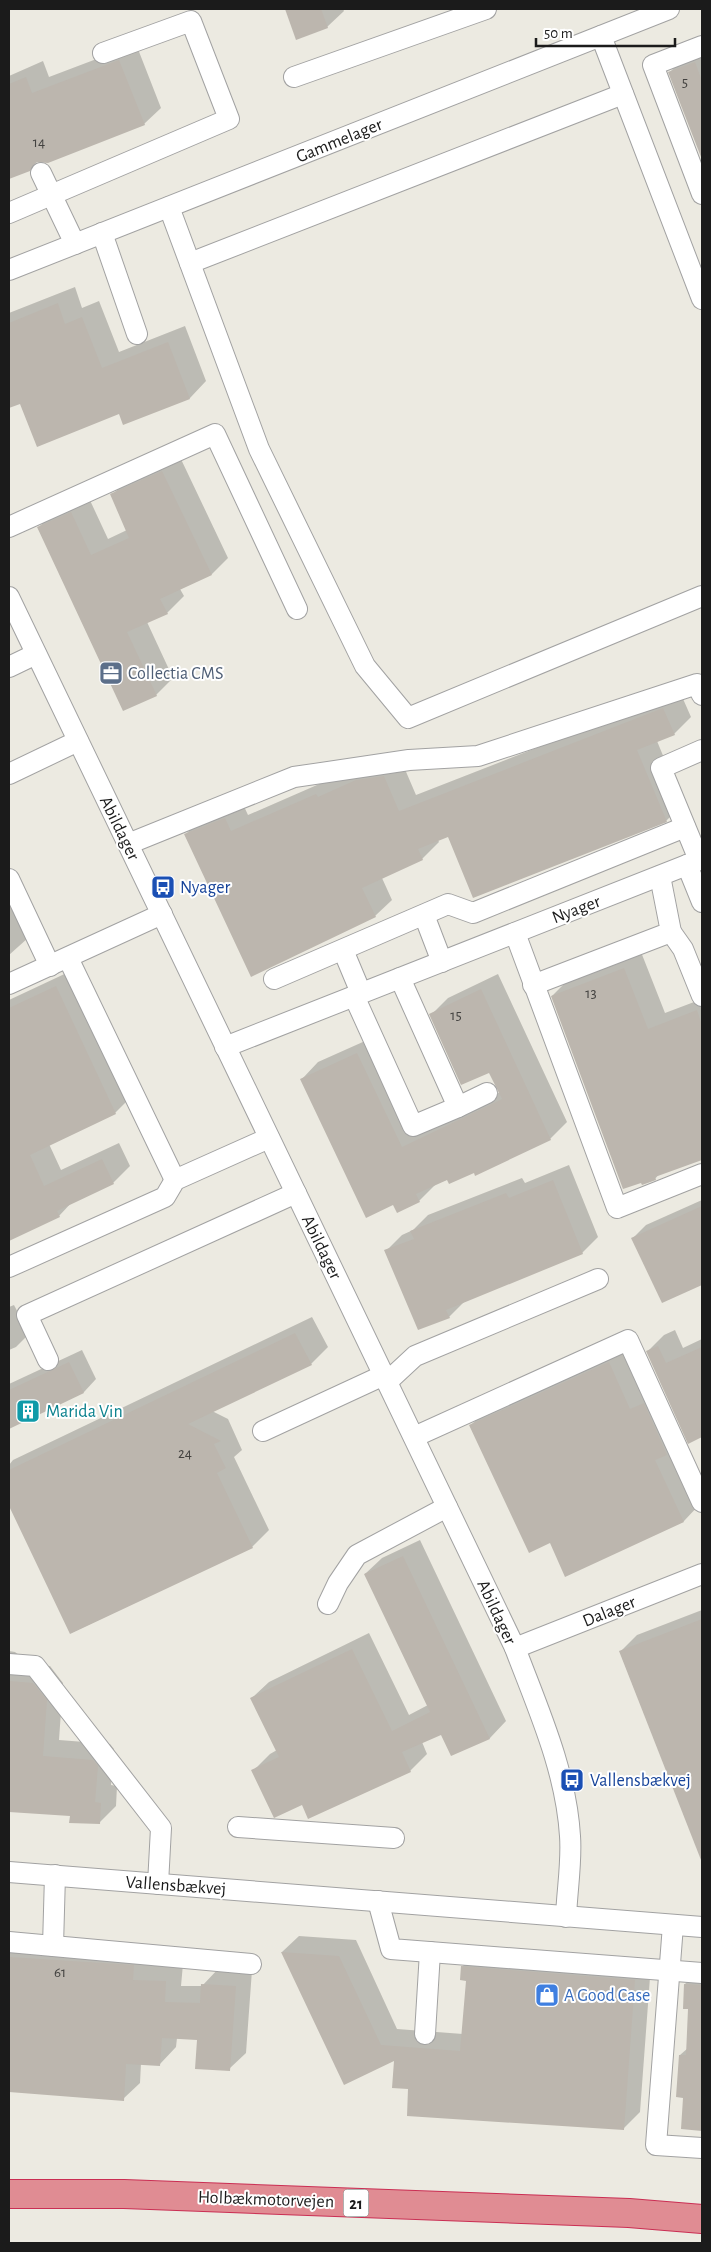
<svg xmlns="http://www.w3.org/2000/svg" width="711" height="2252" viewBox="0 0 711 2252" font-family="'Alegreya Sans',sans-serif">
	<style>
		.shadow { fill: #0003 }
		.building { fill: #bcb6ae }
		.lines { fill: none; stroke-linecap: round; stroke-linejoin: round }
		.minor-casing { stroke: #a2a2a2; stroke-width: 22 }
		.highway-casing { stroke: #ca2e53; stroke-width: 30 }
		.minor { stroke: #fff; stroke-width: 20 }
		.highway { stroke: #e08c93; stroke-width: 28 }
		.labels { text-anchor: middle; stroke-width: 4; stroke-linejoin: round; paint-order: stroke }
		.number-label { font-size: 15px; fill: #434240 }
		.shield { fill: #fff; stroke: #5f5f5f; stroke-width: 1 }
		.shield-label { font-size: 16px; font-weight: bold; fill: #1b1b1b }
		.street-label { font-size: 18px; fill: #1b1b1b; stroke: #fff }
		.service-label { font-size: 18px; fill: #4e5e75; stroke: #fff; text-anchor: start }
		.transit-label { font-size: 18px; fill: #164399; stroke: #fff; text-anchor: start }
		.culture-label { font-size: 18px; fill: #0d838f; stroke: #fff; text-anchor: start }
		.shop-label { font-size: 18px; fill: #366cbe; stroke: #fff; text-anchor: start }
	</style>
	<rect width="100%" height="100%" fill="#eceae1"/>
	<g class="shadow">
		<polygon points="286,9 343,9 344,11 327,27 297,38"/>
		<polygon points="136,44 161,108 144,124 38,161 29,170 9,178 9,76 43,61 49,77"/>
		<polygon points="702,49 702,157 670,72 687,55"/>
		<polygon points="75,287 82,308 99,301 119,352 185,326 206,381 190,398 120,412 20,402 9,407 9,313"/>
		<polygon points="179,455 228,558 212,574 180,589 184,596 167,613 147,622 173,678 156,695 38,528 55,511 88,496 108,539 127,530 112,495 129,478"/>
		<polygon points="680,692 691,717 674,734 657,741 683,804 666,821 449,836 438,840 439,842 422,859 382,878 392,900 375,916 185,835 202,818 242,802 248,815 333,778 401,760 416,795"/>
		<polygon points="9,878 28,938 9,955"/>
		<polygon points="641,952 665,1013 702,999 702,1158 659,1174 655,1179 642,1181 552,996 569,979"/>
		<polygon points="73,970 132,1096 115,1113 49,1144 61,1170 119,1143 130,1166 113,1183 73,1201 59,1216 9,1240 9,1000"/>
		<polygon points="498,974 567,1122 550,1139 436,1184 419,1201 394,1204 302,1079 318,1062 374,1037 418,1131 500,1092 490,1071 431,1015 448,998"/>
		<polygon points="569,1165 598,1237 582,1253 465,1301 449,1317 386,1251 402,1235 413,1230 428,1215 522,1178 525,1183"/>
		<polygon points="702,1200 702,1283 663,1301 633,1238 646,1225"/>
		<polygon points="14,1305 29,1334 16,1347 9,1350 9,1307"/>
		<polygon points="312,1317 328,1347 311,1364 212,1411 228,1419 242,1450 234,1457 269,1530 252,1547 71,1633 9,1503 9,1465 13,1460"/>
		<polygon points="675,1330 683,1348 702,1339 702,1436 689,1442 648,1351 664,1335"/>
		<polygon points="626,1346 647,1393 661,1387 683,1437 673,1447 700,1504 684,1521 551,1541 471,1425 487,1409"/>
		<polygon points="82,1350 96,1379 84,1392 9,1428 9,1384"/>
		<polygon points="420,1540 506,1721 490,1738 452,1754 441,1733 422,1742 427,1754 410,1771 302,1804 253,1771 270,1754 277,1750 252,1698 269,1682 369,1633 409,1715 428,1705 365,1574 382,1558"/>
		<polygon points="702,1610 702,1835 694,1839 620,1652 637,1635"/>
		<polygon points="9,1651 15,1652 31,1665 50,1666 63,1683 59,1740 110,1744 114,1749 111,1785 117,1786 116,1806 99,1823 71,1815 9,1811"/>
		<polygon points="299,1936 356,1940 397,2029 463,2034 467,1979 462,1967 479,1950 651,1964 640,2112 623,2129 410,2088 396,2059 345,2083 282,1952"/>
		<polygon points="9,1940 183,1964 181,1986 202,1986 219,1968 252,1970 246,2053 229,2069 198,2039 177,2038 176,2047 160,2064 141,2063 140,2083 123,2099 9,2091"/>
		<polygon points="702,1967 702,2129 682,2128 684,2096 680,2055 688,2048 690,2008 684,2007 685,1984"/>
	</g>
	<g class="building">
		<polygon points="285,9 321,9 328,28 296,40"/>
		<polygon points="119,60 145,125 48,163 36,162 30,171 9,179 9,84 26,77 32,93"/>
		<polygon points="695,62 702,81 701,157 668,72"/>
		<polygon points="58,303 65,324 82,317 102,368 168,342 190,399 123,425 119,414 37,447 20,404 9,408 9,323"/>
		<polygon points="162,471 212,575 160,599 168,614 127,632 157,696 123,711 37,527 71,512 91,555 129,538 110,494"/>
		<polygon points="663,708 675,735 637,750 667,822 473,898 448,837 418,849 423,860 362,888 376,917 251,977 184,834 225,818 231,831 316,794 318,797 356,780 384,776 399,811"/>
		<polygon points="624,968 648,1029 697,1010 702,1025 702,1160 655,1177 656,1180 642,1185 641,1183 623,1189 551,996"/>
		<polygon points="56,986 116,1114 30,1155 44,1186 102,1159 114,1184 57,1211 60,1217 9,1241 9,1008"/>
		<polygon points="481,989 551,1140 475,1176 474,1173 449,1184 447,1180 416,1194 420,1202 397,1213 393,1205 366,1218 300,1079 357,1053 402,1147 492,1104 502,1099 489,1073 461,1085 429,1014"/>
		<polygon points="553,1180 583,1254 446,1310 450,1318 418,1330 384,1250 414,1239 410,1231 506,1193 509,1198"/>
		<polygon points="702,1206 702,1285 662,1303 631,1238"/>
		<polygon points="295,1333 312,1365 188,1424 221,1441 214,1444 226,1468 217,1473 253,1548 70,1634 9,1506 9,1470"/>
		<polygon points="658,1346 666,1363 702,1347 702,1437 688,1444 646,1351"/>
		<polygon points="69,1362 84,1393 9,1429 9,1390"/>
		<polygon points="609,1362 630,1409 644,1403 667,1455 655,1460 684,1522 565,1577 550,1543 529,1553 469,1425"/>
		<polygon points="403,1556 490,1739 451,1756 441,1735 402,1752 411,1772 308,1819 302,1805 274,1818 251,1770 279,1757 250,1698 352,1649 392,1731 430,1712 364,1574"/>
		<polygon points="702,1619 702,1860 701,1860 619,1651"/>
		<polygon points="9,1681 33,1683 47,1700 43,1756 93,1760 98,1766 95,1802 101,1803 100,1824 69,1823 70,1816 9,1812"/>
		<polygon points="281,1952 339,1956 381,2045 460,2051 466,1981 460,1980 461,1966 635,1980 624,2130 407,2116 408,2089 392,2088 394,2061 344,2085"/>
		<polygon points="9,1957 134,1965 133,1980 166,1981 165,2002 200,2003 201,1984 236,1986 230,2071 195,2069 197,2040 162,2038 160,2066 126,2064 124,2101 9,2092"/>
		<polygon points="684,1984 702,1985 702,2131 681,2129 683,2098 676,2097 679,2055 686,2055 688,2009 683,2009"/>
	</g>
	<g class="lines">
		<g class="minor-casing">
			<g id="minor">
				<polyline points="601,36 702,299"/>
				<polyline points="702,46 653,65 702,194"/>
				<polyline points="294,77 486,9"/>
				<polyline points="41,173 75,244"/>
				<polyline points="169,207 259,449 365,666 408,718 702,596"/>
				<polyline points="9,213 229,119 191,21 103,53"/>
				<polyline points="102,233 137,334"/>
				<polyline points="190,263 623,94"/>
				<polyline points="9,270 669,9"/>
				<polyline points="9,527 215,434 297,609"/>
				<path d="M 9,597 L 515,1648 C 538,1709 566,1770 570,1836 C 572,1862 567,1890 566,1917"/>
				<polyline points="9,667 36,654"/>
				<polyline points="9,774 78,741"/>
				<polyline points="128,844 294,777 409,760 478,756 697,684 702,695"/>
				<polyline points="699,860 661,768 702,750"/>
				<polyline points="687,865 702,902"/>
				<polyline points="9,879 50,966"/>
				<polyline points="424,915 442,962"/>
				<polyline points="671,932 683,949 702,996"/>
				<polyline points="515,933 617,1208 702,1174"/>
				<polyline points="343,950 361,993"/>
				<polyline points="68,958 175,1180"/>
				<polyline points="274,979 448,904 473,913 685,827"/>
				<polyline points="9,984 162,914"/>
				<polyline points="533,985 671,932 660,876"/>
				<polyline points="354,996 413,1126 458,1107 400,978"/>
				<polyline points="225,1047 702,859"/>
				<polyline points="458,1107 487,1093"/>
				<polyline points="9,1267 165,1197 175,1180 269,1138"/>
				<polyline points="48,1360 27,1315 296,1193"/>
				<polyline points="387,1382 415,1356 598,1279"/>
				<polyline points="263,1431 384,1375"/>
				<polyline points="414,1437 628,1340 702,1502"/>
				<polyline points="328,1604 338,1583 357,1555 447,1507"/>
				<polyline points="515,1648 702,1574"/>
				<polyline points="9,1664 35,1666 161,1828 158,1884"/>
				<polyline points="238,1827 394,1838"/>
				<polyline points="9,1872 702,1927"/>
				<polyline points="378,1901 391,1949 702,1973"/>
				<polyline points="673,1925 656,2145 702,2148"/>
				<polyline points="9,1942 251,1964"/>
				<polyline points="53,1946 55,1875"/>
				<polyline points="425,2034 430,1952"/>
			</g>
		</g>
		<g class="highway-casing">
			<polyline id="highway" points="9,2194 124,2194 629,2213 702,2219"/>
		</g>
		<use href="#minor" class="minor"/>
		<use href="#highway" class="highway"/>
	</g>
	<defs>
		<g id="office-square" transform="scale(1.25)"><rect x="-9" y="-9" width="18" height="18" rx="4" fill="#5c6f8a" stroke="#fff"/><path d="M-6-3h4V-5.5h4V-3h4V5H-6ZM-1-4.5V-3h2v-1.5ZM-6 0V1H6V0Z" fill="#fff"/></g>
		<g id="bus-square" transform="scale(1.25)"><rect x="-9" y="-9" width="18" height="18" rx="4" fill="#1a4fb4" stroke="#fff"/><path d="M-5-6H5V4H4V6H2V4H-2V6H-4V4H-5ZM-3.5-4V0h7V-4ZM-3.5 1.2v1.5H-2V1.2ZM2 1.2v1.5H3.5V1.2Z" fill="#fff"/></g>
		<g id="building-square" transform="scale(1.25)"><rect x="-9" y="-9" width="18" height="18" rx="4" fill="#0f9aa8" stroke="#fff"/><path d="M-4-6H4V6H1V3H-1V6H-4ZM-2.5-4.3h1.7v1.8h-1.7ZM.8-4.3h1.7v1.8H.8ZM-2.5-1h1.7V.8h-1.7ZM.8-1h1.7V.8H.8Z" fill="#fff"/></g>
		<g id="shop-square" transform="scale(1.25)"><rect x="-9" y="-9" width="18" height="18" rx="4" fill="#3f7fe0" stroke="#fff"/><path d="M-5-2.5h2.3a2.7 3.5 0 0 1 5.4 0H5L5.5 6h-11ZM-1.5-2.5h3a1.5 2.3 0 0 0-3 0Z" fill="#fff"/></g>
	</defs>
	<g fill-rule="evenodd">
		<use href="#office-square" x="111" y="673"/>
		<use href="#bus-square" x="163" y="887"/>
		<use href="#building-square" x="28" y="1411"/>
		<use href="#bus-square" x="572" y="1780"/>
		<use href="#shop-square" x="547" y="1995"/>
	</g>
	<g class="labels">
		<g class="number-label">
			<text x="685" y="87">5</text>
			<text x="39" y="147">14</text>
			<text x="591" y="998">13</text>
			<text x="456" y="1020">15</text>
			<text x="185" y="1458">24</text>
			<text x="60" y="1977">61</text>
		</g>
		<rect class="shield" x="343.5" y="2189.5" width="25" height="27" rx="4"/>
		<g class="shield-label">
			<text x="356" y="2209">21</text>
		</g>
		<g class="street-label">
			<text transform="translate(339 140) rotate(-22)" y="6">Gammelager</text>
			<text transform="translate(120 828) rotate(64)" y="6">Abildager</text>
			<text transform="translate(576 909) rotate(-21)" y="6">Nyager</text>
			<text transform="translate(322 1247) rotate(64)" y="6">Abildager</text>
			<text transform="translate(609 1611) rotate(-22)" y="6">Dalager</text>
			<text transform="translate(497 1612) rotate(65)" y="6">Abildager</text>
			<text transform="translate(176 1885) rotate(4)" y="6">Vallensbækvej</text>
			<text transform="translate(266 2199) rotate(2)" y="6">Holbækmotorvejen</text>
		</g>
		<g class="service-label">
			<text x="128" y="679">Collectia CMS</text>
		</g>
		<g class="transit-label">
			<text x="180" y="893">Nyager</text>
			<text x="590" y="1786">Vallensbækvej</text>
		</g>
		<g class="culture-label">
			<text x="46" y="1417">Marida Vin</text>
		</g>
		<g class="shop-label">
			<text x="564" y="2001">A Good Case</text>
		</g>
	</g>
	<rect width="711" height="2252" fill="none" stroke="#1b1b1b" stroke-width="20"/>
	<path d="M536 38v8h139v-8" fill="none" stroke="#1b1b1b" stroke-width="2.5"/>
	<text x="544" y="38" font-size="15" fill="#1b1b1b" stroke="#ffffff" stroke-width="4" paint-order="stroke">50 m</text>
</svg>
